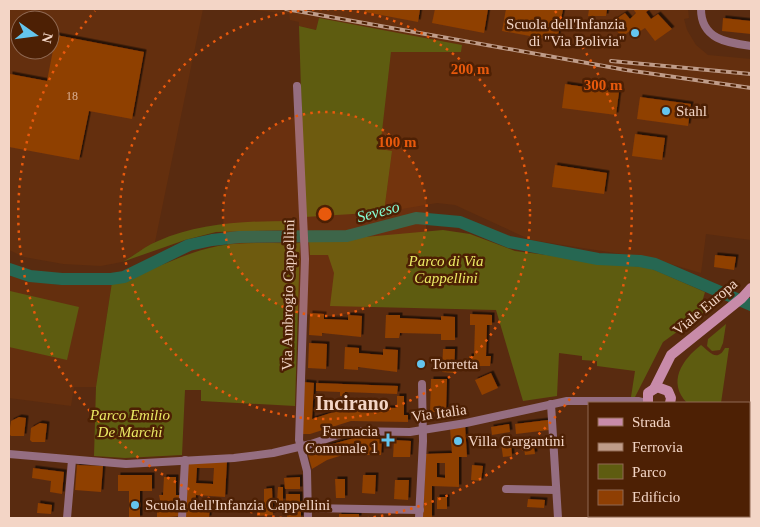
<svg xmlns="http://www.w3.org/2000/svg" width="760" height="527" viewBox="0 0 760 527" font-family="'Times New Roman',serif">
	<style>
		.built { fill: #642f0e; fill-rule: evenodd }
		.green { fill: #5e5c10 }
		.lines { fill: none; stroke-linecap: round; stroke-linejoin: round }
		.river { stroke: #266752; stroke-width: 12 }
		.building { fill: #8f3f03; fill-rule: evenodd; filter: url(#shadow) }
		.street { stroke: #956e81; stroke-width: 8 }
		.secondary { stroke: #c88ba9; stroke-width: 10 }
		.rail-casing { stroke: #bf9c89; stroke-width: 4 }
		.rail { stroke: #4d2004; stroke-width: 2; stroke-dasharray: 5.5; stroke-linecap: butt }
		.ring { fill: none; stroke: #e8590c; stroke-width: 2.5; stroke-dasharray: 2.5 5 }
		.poi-dot { fill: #64c5ee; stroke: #4d2004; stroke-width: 2 }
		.labels { text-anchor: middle; stroke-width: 5; stroke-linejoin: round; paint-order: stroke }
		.number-label { font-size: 12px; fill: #dab095 }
		.poi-label { font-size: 15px; fill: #f3d5c6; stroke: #4d2004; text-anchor: start }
		.park-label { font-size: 15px; font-style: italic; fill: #ebe963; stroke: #4d2004 }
		.street-label { font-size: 15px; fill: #f3d5c6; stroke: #4d2004 }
		.water-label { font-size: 16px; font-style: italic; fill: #85fcd2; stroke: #4d2004 }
		.district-label { font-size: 20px; font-weight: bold; fill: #f3d5c6; stroke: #4d2004 }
		.centre { fill: #e8590c; stroke: #4d2004; stroke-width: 2.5 }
		.ring-label { font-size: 15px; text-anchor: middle; font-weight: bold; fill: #e8590c; stroke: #4d2004; stroke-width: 5; stroke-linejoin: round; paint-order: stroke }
	</style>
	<defs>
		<filter id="shadow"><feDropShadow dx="2.5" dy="-2.5" stdDeviation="0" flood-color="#0009"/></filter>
	</defs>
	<rect width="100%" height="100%" fill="#592b10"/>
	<g class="built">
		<path d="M 9,9 L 203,9 L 155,242 L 122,262 L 101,266 L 63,264 L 24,257 L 9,250 ZM 20,20 L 50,20 L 50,50 L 20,50 Z"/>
		<polygon points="245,9 688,9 689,18 684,19 687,30 696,45 708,55 751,59 751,240 706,234 701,273 654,259 531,240 455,205 437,203 384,212 392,151 379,150 391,52 461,52 319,18 316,30 299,26 299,22 290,20 289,14"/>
		<polygon points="9,276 58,285 112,282 96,387 74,387 71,406 9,398"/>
	</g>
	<g class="green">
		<polygon points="319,18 462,45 461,52 391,52 380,149 392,151 384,212 305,217 299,26 316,30"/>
		<path d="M 290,221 L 290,230 L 216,232 L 185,240 L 122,262 C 134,256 145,246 158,241 C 198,223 246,221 290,221 Z"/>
		<polygon points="443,230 470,234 515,251 650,268 705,292 703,299 706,311 663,342 635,397 631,397 635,371 597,366 597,361 582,360 582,356 559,353 557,396 523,401 496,310 330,306 334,273 328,255 310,255 309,242"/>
		<path d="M 300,243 L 295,406 L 201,401 L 201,390 L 185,390 L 182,455 L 125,458 L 94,456 L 96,387 L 112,282 C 149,274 181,253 218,246 C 245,241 273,244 300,243 Z"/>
		<polygon points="10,291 79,307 67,360 9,347"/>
		<polygon points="726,324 723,343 720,350 712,351 707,346 708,339"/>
		<path d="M 701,345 C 709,351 717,363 725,348 L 729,348 L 721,403 L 687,403 C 667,382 682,360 701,345 Z"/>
	</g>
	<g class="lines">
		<polyline class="river" points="9,269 30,276 62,279 111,279 124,277 189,245 212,240 239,237 347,236 416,218 460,222 509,242 598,259 640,261 655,264 751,305"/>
	</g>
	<g class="building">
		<polygon points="365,9 420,9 418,22 365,12"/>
		<polygon points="435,9 488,9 484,33 432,23"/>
		<polygon points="506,9 563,9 557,41 502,31"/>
		<polygon points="589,9 607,9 606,16 588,16"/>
		<polygon points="633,9 650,9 646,12 651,19 658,14 672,29 655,41 645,28 639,32 635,27 622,37 610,23 625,13 630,19 636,13"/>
		<polygon points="723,18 751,21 751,34 722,31"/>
		<polygon points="56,35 144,52 132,119 89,111 79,160 9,147 10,74 47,81"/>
		<polygon points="565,84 619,92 616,115 562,108"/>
		<polygon points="640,97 691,104 688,126 637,119"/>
		<polygon points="635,134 665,138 662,160 632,156"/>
		<polygon points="555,165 607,173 604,194 552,187"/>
		<polygon points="715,255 736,257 734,270 714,267"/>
		<polygon points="310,313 324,314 324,319 348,320 348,315 362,316 361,337 322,333 322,336 309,335"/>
		<polygon points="470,314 492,315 492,325 487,325 486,356 491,356 490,366 469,366 469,356 474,356 475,325 470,325"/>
		<polygon points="386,315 400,315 400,318 441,320 441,316 455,317 455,340 441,340 441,334 400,333 399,338 385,338"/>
		<polygon points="309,343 327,344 326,369 308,368"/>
		<polygon points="345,347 359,348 359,353 383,355 383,349 398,350 397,372 358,367 358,370 344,369"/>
		<polygon points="443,349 455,349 454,373 442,372"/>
		<polygon points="491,373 498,388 482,395 475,380"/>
		<polygon points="431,379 447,379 446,412 430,412"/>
		<polygon points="304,382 314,383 312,419 349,407 397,408 397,396 404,396 404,415 408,415 408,422 351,421 310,434 301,434"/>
		<polygon points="316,383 398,386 397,394 345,392 345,396 340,396 340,392 316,391"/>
		<polygon points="19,417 26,418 24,436 11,436 9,434 11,421"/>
		<polygon points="548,420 549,430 516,434 515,424"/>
		<polygon points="40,423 47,424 45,442 32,442 30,440 31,428"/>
		<path d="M 465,424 L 467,457 L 459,457 L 459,487 L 432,486 L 432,518 L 423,518 L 426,454 L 452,453 L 450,429 ZM 437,463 L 445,463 L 445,478 L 437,477 Z"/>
		<polygon points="509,424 510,432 492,435 491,427"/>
		<polygon points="354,438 382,439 381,455 361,455 352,452 327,460 312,469 307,451"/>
		<polygon points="394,440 411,441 410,457 393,457"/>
		<polygon points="533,441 535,454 525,455 523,442"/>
		<polygon points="511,442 512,456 503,457 501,443"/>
		<path d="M 227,461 L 225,497 L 196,495 L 195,505 L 210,506 L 209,518 L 185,517 L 186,463 ZM 197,468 L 214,468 L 213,484 L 196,483 Z"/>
		<polygon points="77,465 103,466 101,492 75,490"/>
		<polygon points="472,465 483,466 481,481 471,480"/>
		<polygon points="33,468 64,472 62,494 50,492 51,481 32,478"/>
		<polygon points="118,475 152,475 152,491 140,491 140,518 129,518 129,491 118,491"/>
		<polygon points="363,475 376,475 375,494 362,493"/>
		<polygon points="164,477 176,477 176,495 181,495 181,516 157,518 157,505 161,505 159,495 163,495"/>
		<polygon points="300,477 300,489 285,489 284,478"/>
		<polygon points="335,479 345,479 345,498 336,498"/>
		<polygon points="395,480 409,480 408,500 394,499"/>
		<polygon points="278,487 283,487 283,501 277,501"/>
		<polygon points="272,488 273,515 257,516 257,508 264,508 264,489"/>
		<polygon points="286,494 300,494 300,505 286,506"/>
		<rect x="437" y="497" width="10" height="12"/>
		<polygon points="528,499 545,500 544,508 527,507"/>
		<polygon points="38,503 52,505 51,514 37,513"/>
		<rect x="287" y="511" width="14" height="7"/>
		<rect x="339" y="514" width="20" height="4"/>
	</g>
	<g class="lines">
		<g class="street">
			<path d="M 701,9 C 701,39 727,43 751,46"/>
			<polyline points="297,86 305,259 299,440 307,471 308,518"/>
			<polyline points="551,404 558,518"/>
			<polyline points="749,425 751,425"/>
			<polyline points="9,454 126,464 234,458 273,453 311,444 350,431 410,432 466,423 567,401 638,401 646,403"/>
			<polyline points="506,489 556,490"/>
			<polyline points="308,508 420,510"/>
			<polyline points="67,518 72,460"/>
			<polyline points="182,518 185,460"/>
			<polyline points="419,518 423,441 422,384"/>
			<polyline points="680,518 681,516"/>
		</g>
		<g class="secondary">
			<polyline points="654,389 671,355 742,298 751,288"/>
			<polyline points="648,403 648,393 657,387 668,391 671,398 670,403"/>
			<polyline points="650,518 650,516"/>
		</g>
		<g class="rail-casing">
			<g id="rail">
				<polyline points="286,9 626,70 751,88"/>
				<polyline points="611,61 751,74"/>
			</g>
		</g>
		<use href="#rail" class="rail"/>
	</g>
	<circle cx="325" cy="214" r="102" fill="#e8590c" fill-opacity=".12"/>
	<g class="ring">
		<circle cx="325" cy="214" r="102"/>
		<circle cx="325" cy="214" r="205"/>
		<path d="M282 518A307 307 0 0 1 95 11M555 11A307 307 0 0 1 368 518"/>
	</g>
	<g class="poi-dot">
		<circle cx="635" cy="33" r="5"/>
		<circle cx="666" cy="111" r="5"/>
		<circle cx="421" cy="364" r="5"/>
		<path d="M385.5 432.5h5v5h5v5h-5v5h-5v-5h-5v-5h5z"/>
		<circle cx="458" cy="441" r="5"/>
		<circle cx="135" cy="505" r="5"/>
	</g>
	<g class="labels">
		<g class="number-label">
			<text x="72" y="100">18</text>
		</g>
		<g class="poi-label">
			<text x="625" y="29" text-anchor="end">Scuola dell'Infanzia<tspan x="625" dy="17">di "Via Bolivia"</tspan></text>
			<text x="676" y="116">Stahl</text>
			<text x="431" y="369">Torretta</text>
			<text x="378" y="436" text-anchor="end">Farmacia<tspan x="378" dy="17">Comunale 1</tspan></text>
			<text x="468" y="446">Villa Gargantini</text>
			<text x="145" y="510">Scuola dell'Infanzia Cappellini</text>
		</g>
		<g class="park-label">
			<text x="446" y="266">Parco di Via<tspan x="446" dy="17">Cappellini</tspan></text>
			<text x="130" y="420">Parco Emilio<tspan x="130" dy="17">De Marchi</tspan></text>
		</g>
		<g class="street-label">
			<text transform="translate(288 295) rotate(-89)" y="5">Via Ambrogio Cappellini</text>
			<text transform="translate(705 307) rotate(-40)" y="5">Viale Europa</text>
			<text transform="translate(439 413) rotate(-8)" y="5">Via Italia</text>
		</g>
		<g class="water-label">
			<text transform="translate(378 211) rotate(-15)" y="6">Seveso</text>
		</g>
		<g class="district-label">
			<text x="352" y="410">Incirano</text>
		</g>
	</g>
	<circle cx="325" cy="214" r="8" class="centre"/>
	<g class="ring-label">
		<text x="470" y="74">200 m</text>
		<text x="603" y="90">300 m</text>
		<text x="397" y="147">100 m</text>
	</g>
	<rect width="760" height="527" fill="none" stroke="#f3d5c6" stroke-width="20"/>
	<rect x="588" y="402" width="162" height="115" fill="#4d2004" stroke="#8f6852"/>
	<rect x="598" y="418" width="25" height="8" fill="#c88ba9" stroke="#8f6852"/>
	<text x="632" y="427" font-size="15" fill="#f3d5c6">Strada</text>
	<rect x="598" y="443" width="25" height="8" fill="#bf9c89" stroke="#8f6852"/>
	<text x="632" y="452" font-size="15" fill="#f3d5c6">Ferrovia</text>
	<rect x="598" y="464" width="25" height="15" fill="#5e5c10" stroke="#8f6852"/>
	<text x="632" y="477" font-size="15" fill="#f3d5c6">Parco</text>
	<rect x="598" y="490" width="25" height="15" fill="#8f3f03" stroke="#8f6852"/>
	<text x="632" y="502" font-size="15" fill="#f3d5c6">Edificio</text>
	<g transform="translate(35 35) rotate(104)"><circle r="24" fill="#4d2004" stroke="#8f6852"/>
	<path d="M0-4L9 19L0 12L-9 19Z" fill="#64c5ee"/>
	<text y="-8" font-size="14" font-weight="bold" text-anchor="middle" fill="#f3d5c6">N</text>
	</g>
</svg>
